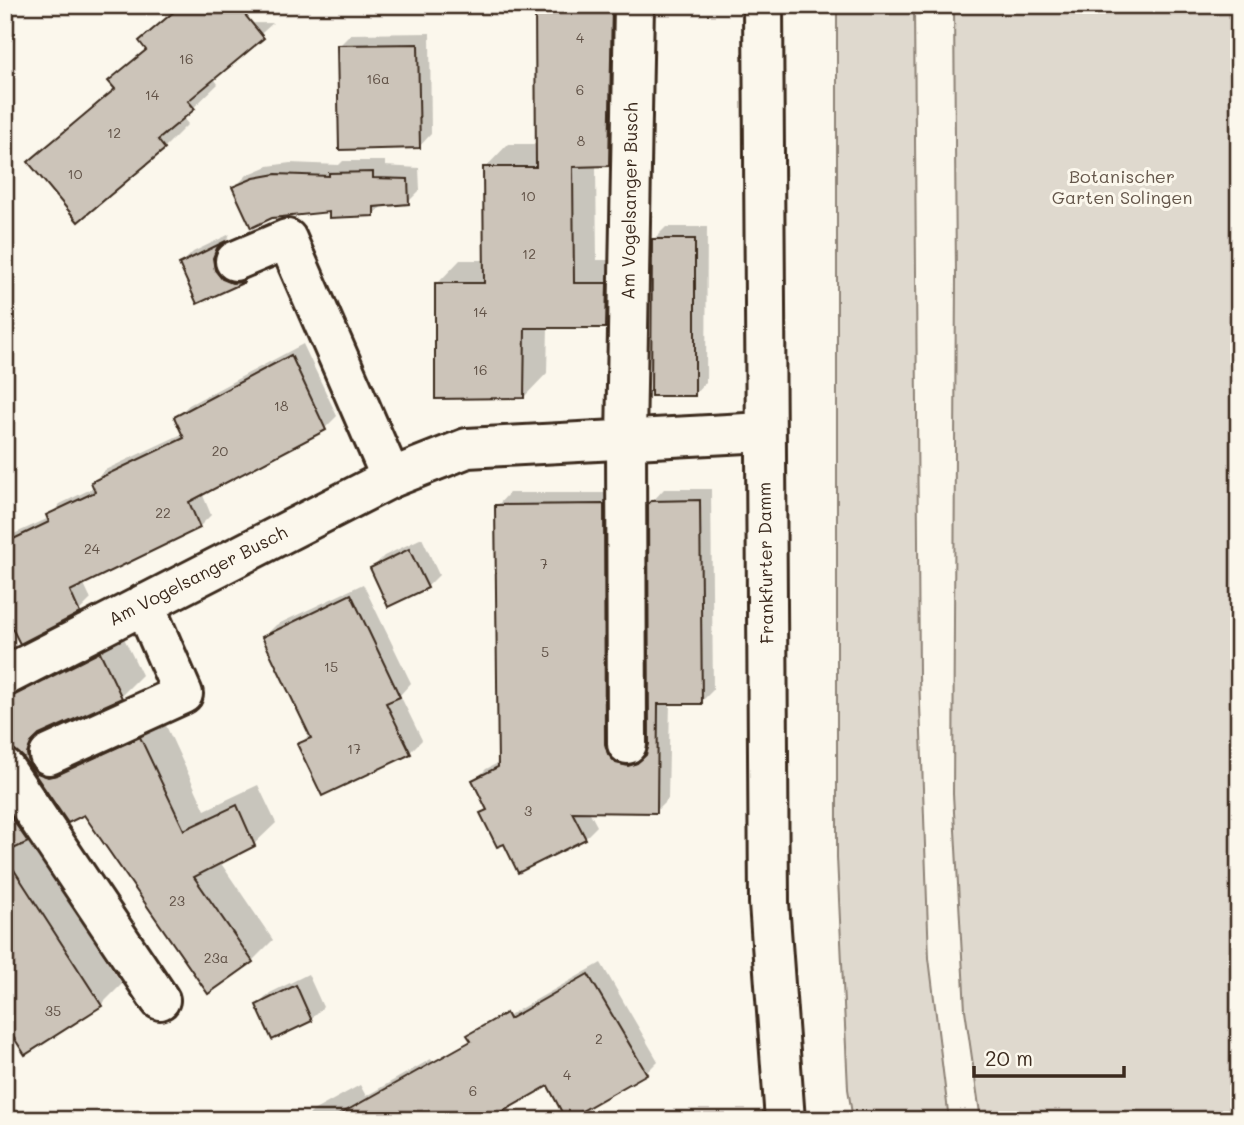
<svg xmlns="http://www.w3.org/2000/svg" width="1244" height="1125" viewBox="0 0 1244 1125" font-family="Mali,sans-serif">
	<style>
		.green { fill: #dfd9ce; stroke: #8d8276; stroke-width: 2 }
		.shadow { fill: #0003 }
		.building { fill: #ccc4b9; stroke: #3b2a1e; stroke-width: 2 }
		.lines { fill: none; stroke-linecap: round; stroke-linejoin: round }
		.minor-casing { stroke: #3b2a1e; stroke-width: 44 }
		.major-casing { stroke: #3b2a1e; stroke-width: 44 }
		.minor { stroke: #fbf7ec; stroke-width: 38 }
		.major { stroke: #fbf7ec; stroke-width: 38 }
		.labels { text-anchor: middle; stroke-width: 6; stroke-linejoin: round; paint-order: stroke }
		.number-label { font-size: 14px; fill: #5f5045 }
		.park-label { font-size: 18px; fill: #64564a; stroke: #fbf7ec }
		.street-label { font-size: 18px; fill: #3b2a1e; stroke: #fbf7ec }
	</style>
	<rect width="100%" height="100%" fill="#fbf7ec"/>
	<filter id="ink" filterUnits="userSpaceOnUse"><feTurbulence type="fractalNoise" baseFrequency=".0143" numOctaves="2"/><feDisplacementMap in="SourceGraphic" scale="14" xChannelSelector="R" yChannelSelector="G"/><feConvolveMatrix kernelMatrix="1 2 1 2 8 2 1 2 1" color-interpolation-filters="sRGB"/></filter>
	<g filter="url(#ink)">
		<g class="green">
			<polygon points="837,5 914,5 919,676 929,958 949,1120 853,1120 848,1089 837,857"/>
			<polygon points="954,5 1239,5 1239,1120 981,1120 965,1010 953,794 956,276"/>
		</g>
		<g class="shadow">
			<polygon points="537,5 635,5 632,141 608,165 596,165 597,260 630,260 629,302 605,326 548,326 547,373 524,397 437,284 460,260 486,260 485,168 508,144 537,144"/>
			<polygon points="273,23 213,77 218,84 183,118 188,124 164,148 30,162 115,87 111,81 174,24"/>
			<polygon points="430,33 431,134 419,147 339,46 351,34"/>
			<polygon points="343,161 385,161 385,166 419,168 420,190 408,202 383,205 374,214 331,210 235,187 247,175 268,166 290,163 339,165"/>
			<polygon points="666,227 707,227 706,382 694,395 654,239"/>
			<polygon points="230,234 225,244 227,258 254,270 244,280 198,302 181,264 193,252"/>
			<polygon points="303,344 337,416 325,428 202,493 211,515 199,527 83,582 91,599 79,611 5,610 5,538 49,518 60,504 95,487 93,482 105,470 184,433 176,417 189,405"/>
			<polygon points="664,489 711,489 713,690 701,702 670,702 668,799 656,811 589,811 597,826 585,838 504,841 482,813 488,808 474,781 486,769 500,762 497,506 509,493 616,493 641,754 648,752 651,744 652,502"/>
			<polygon points="422,538 439,575 427,587 372,568 384,556"/>
			<polygon points="363,584 411,683 400,695 422,740 410,752 299,745 311,733 264,637 276,625"/>
			<polygon points="121,632 142,675 121,696 48,730 50,743 162,717 205,810 258,785 276,823 254,844 220,862 273,940 252,961 84,813 68,821 24,756 15,747 5,746 5,689"/>
			<polygon points="5,752 58,864 50,873 122,984 101,1005 5,1020"/>
			<polygon points="601,963 658,1061 646,1073 548,1084 497,1022"/>
			<polygon points="308,974 323,1007 311,1019 273,1037 258,1005 270,993"/>
			<polygon points="431,1059 465,1120 304,1120 313,1111 360,1085 366,1096"/>
			<polygon points="100,1112 105,1120 89,1120"/>
		</g>
		<g class="building">
			<polygon points="182,5 237,5 264,38 188,101 195,109 158,140 165,149 78,222 28,162 115,89 108,81 146,50 139,41"/>
			<polygon points="535,5 612,5 609,166 573,167 574,283 607,283 606,328 525,328 524,398 435,399 435,283 484,283 483,167 536,167"/>
			<polygon points="418,44 420,148 339,150 337,45"/>
			<polygon points="373,172 373,178 408,179 409,204 374,207 374,216 329,218 329,212 272,218 251,228 232,187 254,178 276,174 329,176 329,173"/>
			<polygon points="652,239 695,239 695,396 651,396"/>
			<polygon points="226,241 217,248 213,258 215,270 222,279 232,283 245,282 197,304 179,264"/>
			<polygon points="291,355 326,430 189,502 200,528 70,591 80,613 20,644 5,614 5,543 49,522 46,515 95,492 91,482 184,438 174,417"/>
			<polygon points="700,500 702,704 658,704 657,813 572,812 586,839 518,873 504,844 497,847 480,813 487,810 472,780 498,767 495,505 604,504 605,744 608,754 616,763 628,766 637,763 646,755 649,744 648,504 651,501"/>
			<polygon points="409,549 428,588 388,607 370,568"/>
			<polygon points="351,594 400,697 386,703 411,754 322,796 297,744 311,738 262,637"/>
			<polygon points="100,652 122,698 39,735 31,743 27,754 29,763 37,773 48,777 57,775 140,737 184,830 237,805 255,846 194,877 253,962 208,994 84,815 68,823 23,757 15,750 5,747 5,700"/>
			<polygon points="5,809 28,842 5,853"/>
			<polygon points="5,856 102,1006 25,1055 5,1024"/>
			<polygon points="588,974 647,1074 566,1120 548,1086 488,1120 330,1120 471,1041 467,1035 506,1013 509,1019"/>
			<polygon points="296,985 312,1021 272,1040 256,1005"/>
		</g>
		<g class="lines">
			<g class="minor-casing">
				<g id="minor">
					<polyline points="235,261 287,239 391,478"/>
					<polyline points="5,676 391,478 467,448 765,432"/>
					<polyline points="627,744 626,439 634,5"/>
					<polyline points="49,755 183,694 144,604"/>
					<polyline points="5,769 160,1000"/>
				</g>
			</g>
			<g class="major-casing">
				<polyline id="major" points="763,5 769,903 785,1120"/>
			</g>
			<use href="#minor" class="minor"/>
			<use href="#major" class="major"/>
		</g>
	</g>
	<g class="labels">
		<g class="number-label">
			<text x="580" y="43">4</text>
			<text x="186" y="64">16</text>
			<text x="378" y="84">16a</text>
			<text x="580" y="95">6</text>
			<text x="152" y="100">14</text>
			<text x="114" y="138">12</text>
			<text x="581" y="146">8</text>
			<text x="75" y="179">10</text>
			<text x="528" y="201">10</text>
			<text x="529" y="259">12</text>
			<text x="480" y="317">14</text>
			<text x="480" y="375">16</text>
			<text x="281" y="411">18</text>
			<text x="220" y="456">20</text>
			<text x="163" y="518">22</text>
			<text x="92" y="554">24</text>
			<text x="544" y="569">7</text>
			<text x="545" y="657">5</text>
			<text x="331" y="672">15</text>
			<text x="354" y="754">17</text>
			<text x="528" y="816">3</text>
			<text x="177" y="906">23</text>
			<text x="216" y="963">23a</text>
			<text x="53" y="1016">35</text>
			<text x="599" y="1044">2</text>
			<text x="567" y="1080">4</text>
			<text x="473" y="1096">6</text>
		</g>
		<g class="park-label">
			<text x="1122" y="183">Botanischer<tspan x="1122" dy="21">Garten Solingen</tspan></text>
		</g>
		<g class="street-label">
			<text transform="translate(630 201) rotate(-89)" y="6">Am Vogelsanger Busch</text>
			<text transform="translate(766 563) rotate(-91)" y="6">Frankfurter Damm</text>
			<text transform="translate(198 576) rotate(-27)" y="6">Am Vogelsanger Busch</text>
		</g>
	</g>
	<rect width="1244" height="1125" fill="none" stroke="#fbf7ec" stroke-width="28"/>
	<rect x="14" y="14" width="1216" height="1097" fill="none" stroke="#3b2a1e" stroke-width="2.5" filter="url(#ink)"/>
	<path d="M974 1066v10h150v-10" fill="none" stroke="#3b2a1e" stroke-width="3.5"/>
	<text x="985" y="1066" font-size="21" fill="#3b2a1e" stroke="#fbf7ec" stroke-width="5" paint-order="stroke">20 m</text>
</svg>
